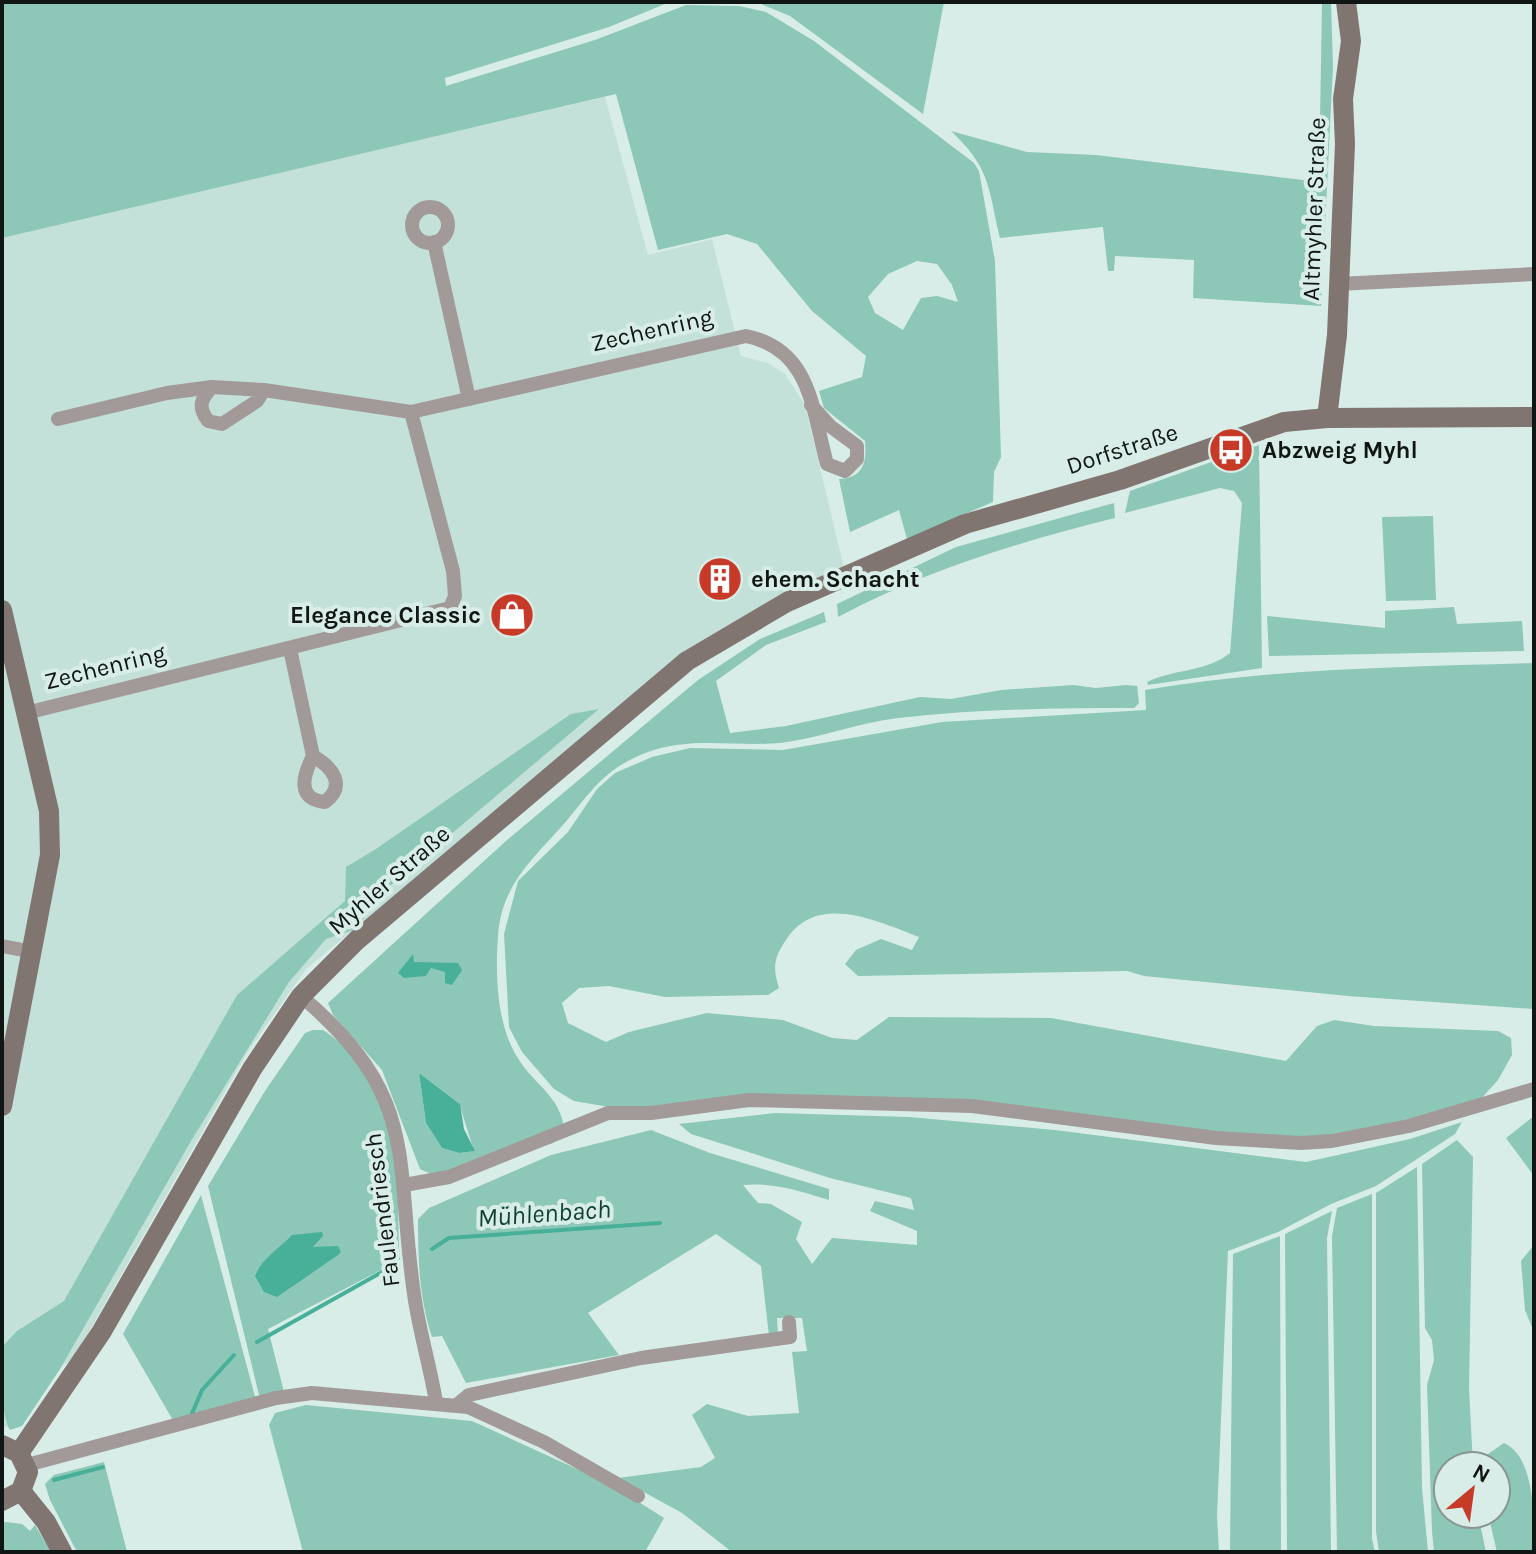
<svg xmlns="http://www.w3.org/2000/svg" width="1536" height="1554" viewBox="0 0 1536 1554" font-family="Karla,sans-serif">
	<style>
		.built { fill: #c4e1d9 }
		.green { fill: #8dc7b7; fill-rule: evenodd }
		.water { fill: #48b098 }
		.lines { fill: none; stroke-linecap: round; stroke-linejoin: round }
		.stream { stroke: #48b098; stroke-width: 4 }
		.street { stroke: #a29a98; stroke-width: 14 }
		.secondary { stroke: #817572; stroke-width: 20 }
		.labels { text-anchor: middle; stroke-width: 8; stroke-linejoin: round; paint-order: stroke }
		.street-label { font-size: 24px; fill: #0f1614; stroke: #d8ede7 }
		.poi-label { font-size: 24px; font-weight: bold; fill: #0f1614; stroke: #d8ede7; text-anchor: start }
		.water-label { font-size: 26px; font-style: italic; fill: #103f35; stroke: #d8ede7 }
	</style>
	<rect width="100%" height="100%" fill="#d8ede7"/>
	<polygon class="built" points="605,97 648,255 712,239 741,356 768,363 785,374 805,405 844,568 780,600 411,882 306,969 247,1053 74,1358 63,1365 21,1424 2,1428 2,237"/>
	<g class="green">
		<path d="M 2,2 L 670,2 L 609,27 L 445,78 L 446,86 L 595,40 L 686,5 L 739,6 L 766,12 L 814,41 L 974,163 L 979,171 L 995,261 L 1001,457 L 994,472 L 993,502 L 907,539 L 899,510 L 850,532 L 839,479 C 863,478 867,463 865,441 L 824,408 L 819,391 L 862,377 L 866,356 L 812,311 L 757,244 L 727,234 L 658,250 L 616,94 L 2,238 ZM 917,261 L 937,264 L 952,285 L 958,302 L 937,296 L 921,298 L 903,330 L 875,313 L 868,297 L 888,274 Z"/>
		<polygon points="756,2 944,2 923,114 790,16"/>
		<path d="M 1322,2 L 1331,2 L 1333,67 L 1321,306 L 1193,298 L 1194,260 L 1115,256 L 1114,271 L 1108,271 L 1103,227 L 1000,238 C 988,187 991,169 951,131 L 1027,152 L 1096,155 L 1319,182 Z"/>
		<path d="M 1259,445 L 1262,668 L 1148,685 L 1147,682 C 1174,669 1207,672 1230,653 L 1242,503 L 1234,491 L 1220,488 L 1125,513 L 1130,491 Z"/>
		<path d="M 1114,503 L 1115,518 C 1019,542 926,570 838,617 L 837,604 L 956,547 Z"/>
		<polygon points="1433,516 1436,600 1386,601 1382,517"/>
		<polygon points="1454,607 1457,624 1522,621 1524,651 1269,656 1267,616 1385,628 1385,611"/>
		<path d="M 824,612 L 826,622 L 766,645 L 716,681 L 730,733 L 786,726 L 920,697 L 951,699 L 1001,690 L 1073,685 L 1096,688 L 1126,685 L 1137,686 L 1139,703 L 1134,708 C 1056,708 976,709 898,718 C 858,723 820,738 780,743 C 736,747 691,736 648,752 C 603,769 592,791 563,825 C 532,860 501,885 498,937 C 495,975 497,1028 519,1060 C 535,1085 561,1097 564,1129 L 553,1143 L 442,1179 L 420,1169 L 382,1070 L 333,1015 L 328,1003 L 507,840 L 698,680 L 760,639 ZM 419,1073 L 459,1103 L 474,1151 L 459,1153 L 442,1148 L 426,1123 Z"/>
		<path d="M 1534,663 L 1534,1009 L 1348,996 L 1144,976 L 1127,971 L 858,976 L 845,964 L 856,950 L 881,939 L 912,950 L 919,937 C 878,921 819,893 788,937 C 774,957 772,966 779,988 L 768,995 L 665,997 L 609,986 L 579,988 L 562,1003 L 568,1023 L 606,1042 L 629,1032 L 707,1013 L 783,1020 L 832,1038 L 857,1040 L 889,1017 L 1051,1018 L 1286,1061 L 1317,1026 L 1334,1020 L 1374,1026 L 1498,1031 L 1511,1038 L 1512,1055 L 1498,1080 L 1469,1112 L 1334,1147 L 1051,1116 L 762,1100 L 656,1115 L 574,1101 L 554,1089 L 522,1052 L 509,1027 L 504,934 L 518,881 L 568,832 L 597,789 L 615,773 L 652,757 L 690,748 L 783,750 L 942,722 L 1146,710 L 1145,690 C 1276,668 1402,667 1534,663 Z"/>
		<path d="M 599,709 L 385,890 L 356,929 L 326,939 L 289,982 L 191,1141 L 60,1369 L 22,1426 L 10,1430 C 0,1414 2,1369 2,1347 L 17,1331 L 64,1301 L 237,995 L 345,901 L 346,867 L 376,849 L 571,714 Z"/>
		<path d="M 313,1030 L 323,1030 C 367,1057 391,1118 396,1167 C 400,1198 397,1229 400,1260 L 268,1329 L 284,1392 L 260,1399 L 208,1186 L 265,1091 L 305,1033 Z"/>
		<path d="M 775,1113 L 909,1117 L 1055,1130 L 1306,1162 L 1410,1139 L 1462,1122 L 1455,1134 L 1376,1186 L 1331,1204 L 1278,1232 L 1228,1251 L 1217,1516 L 1219,1552 L 732,1552 L 682,1513 L 618,1478 L 701,1467 L 715,1458 L 692,1415 L 707,1404 L 748,1416 L 799,1413 L 792,1352 L 807,1351 L 802,1318 L 777,1318 L 778,1335 L 769,1336 L 761,1266 L 716,1234 L 588,1313 L 619,1355 L 466,1383 L 442,1336 L 432,1337 C 419,1298 418,1259 418,1219 L 429,1208 L 551,1155 L 651,1130 L 710,1153 L 829,1189 L 829,1200 C 801,1191 772,1182 743,1185 L 758,1203 L 771,1204 L 802,1222 L 796,1239 L 812,1264 L 832,1238 L 917,1245 L 917,1231 L 870,1211 L 875,1201 L 914,1210 L 911,1198 L 830,1178 L 691,1134 L 679,1124 Z"/>
		<polygon points="1534,1116 1534,1176 1506,1138"/>
		<polygon points="1457,1140 1473,1157 1469,1388 1473,1466 1448,1466 1448,1514 1478,1514 1486,1552 1434,1552 1432,1531 1427,1385 1434,1360 1432,1340 1425,1328 1422,1164"/>
		<polygon points="1417,1167 1422,1488 1428,1552 1379,1552 1376,1531 1376,1193"/>
		<polygon points="1372,1194 1372,1539 1375,1552 1337,1552 1332,1236 1337,1208"/>
		<polygon points="201,1195 257,1404 178,1429 123,1334"/>
		<polygon points="1332,1211 1327,1238 1331,1552 1287,1552 1285,1234"/>
		<polygon points="1280,1236 1281,1552 1230,1552 1233,1254"/>
		<polygon points="1534,1245 1534,1332 1525,1310 1521,1261"/>
		<polygon points="306,1405 472,1421 612,1485 664,1518 645,1552 303,1552 269,1425 275,1413"/>
		<path d="M 1504,1443 C 1536,1457 1534,1521 1534,1552 L 1497,1552 L 1488,1514 L 1496,1514 L 1496,1466 L 1483,1466 L 1485,1456 Z"/>
		<polygon points="104,1462 127,1552 77,1552 50,1500 45,1484 54,1475"/>
		<polygon points="6,1522 22,1524 30,1531 35,1525 51,1552 2,1552 2,1523"/>
	</g>
	<g class="water">
		<polygon points="413,954 414,962 458,963 462,970 452,985 445,983 445,972 431,968 426,976 404,978 398,973"/>
		<polygon points="419,1073 460,1104 464,1129 475,1151 459,1153 442,1148 426,1123"/>
		<path d="M 322,1232 L 323,1236 L 313,1247 L 338,1246 L 341,1252 L 338,1255 L 277,1297 L 264,1292 L 255,1276 C 262,1258 279,1249 292,1235 Z"/>
	</g>
	<g class="lines">
		<g class="stream">
			<polyline points="432,1249 449,1238 660,1223"/>
			<polyline points="257,1342 391,1267"/>
			<polyline points="191,1416 202,1390 234,1355"/>
			<polyline points="54,1480 103,1467"/>
		</g>
		<g class="street">
			<circle cx="430" cy="225" r="18"/>
			<polyline points="434,242 469,399"/>
			<polyline points="1338,284 1534,274"/>
			<path d="M 411,412 L 746,336 C 811,349 812,409 827,464 L 845,471 L 857,459 L 857,446 L 830,426 L 811,405"/>
			<polyline points="58,419 167,393 212,387"/>
			<polyline points="290,649 313,756"/>
			<path d="M 26,713 L 450,608 L 455,596 L 453,571 L 411,412 L 264,390 L 212,387 C 200,400 198,407 208,421 L 222,424 L 257,401 L 264,390"/>
			<path d="M 313,756 C 332,767 347,785 325,802 C 295,799 304,774 313,756 Z"/>
			<polyline points="2,946 33,952"/>
			<path d="M 301,996 C 421,1098 394,1156 414,1294 C 419,1330 430,1366 436,1402"/>
			<polyline points="404,1185 449,1177 608,1113 651,1113 749,1100 972,1106 1216,1138 1301,1143 1332,1141 1409,1126 1534,1089"/>
			<polyline points="457,1405 469,1395 641,1358 790,1337 789,1322"/>
			<polyline points="27,1465 276,1398 312,1393 468,1407 544,1442 638,1496"/>
		</g>
		<g class="secondary">
			<polyline points="1327,418 1337,335 1345,144 1343,99 1351,41 1346,2"/>
			<polyline points="2,610 49,811 50,855 2,1106"/>
			<polyline points="2,1445 19,1453 28,1472 21,1491 2,1501"/>
			<polyline points="19,1453 102,1331 252,1069 301,996 357,940 687,661 787,602 965,524 1120,480 1284,422 1327,418 1534,417"/>
			<polyline points="21,1491 46,1522 62,1552"/>
		</g>
	</g>
	<defs>
		<g id="bus-disc" transform="scale(2.3)"><circle r="9.5" fill="#c73a28" stroke="#d8ede7"/><path d="M-5-6H5V4H4V6H2V4H-2V6H-4V4H-5ZM-3.5-4V0h7V-4ZM-3.5 1.2v1.5H-2V1.2ZM2 1.2v1.5H3.5V1.2Z" fill="#fff"/></g>
		<g id="building-disc" transform="scale(2.3)"><circle r="9.5" fill="#c73a28" stroke="#d8ede7"/><path d="M-4-6H4V6H1V3H-1V6H-4ZM-2.5-4.3h1.7v1.8h-1.7ZM.8-4.3h1.7v1.8H.8ZM-2.5-1h1.7V.8h-1.7ZM.8-1h1.7V.8H.8Z" fill="#fff"/></g>
		<g id="shop-disc" transform="scale(2.3)"><circle r="9.5" fill="#c73a28" stroke="#d8ede7"/><path d="M-5-2.5h2.3a2.7 3.5 0 0 1 5.4 0H5L5.5 6h-11ZM-1.5-2.5h3a1.5 2.3 0 0 0-3 0Z" fill="#fff"/></g>
	</defs>
	<g fill-rule="evenodd">
		<use href="#bus-disc" x="1231" y="450"/>
		<use href="#building-disc" x="720" y="579"/>
		<use href="#shop-disc" x="512" y="615"/>
	</g>
	<g class="labels">
		<g class="street-label">
			<text transform="translate(1314 209) rotate(-88)" y="8">Altmyhler Straße</text>
			<text transform="translate(652 330) rotate(-13)" y="8">Zechenring</text>
			<text transform="translate(1122 449) rotate(-18)" y="8">Dorfstraße</text>
			<text transform="translate(105 667) rotate(-14)" y="8">Zechenring</text>
			<text transform="translate(389 880) rotate(-41)" y="8">Myhler Straße</text>
			<text transform="translate(382 1210) rotate(-97)" y="8">Faulendriesch</text>
		</g>
		<g class="poi-label">
			<text x="1262" y="458">Abzweig Myhl</text>
			<text x="751" y="587">ehem. Schacht</text>
			<text x="481" y="623" text-anchor="end">Elegance Classic</text>
		</g>
		<g class="water-label">
			<text transform="translate(544 1213) rotate(-4)" y="9">Mühlenbach</text>
		</g>
	</g>
	<rect width="1536" height="1554" fill="none" stroke="#0f1614" stroke-width="8"/>
	<g transform="translate(1472 1490) rotate(29)"><circle r="38" fill="#d8ede7" stroke="#889793" stroke-width="2"/>
	<path d="M0-6L14 30L0 20L-14 30Z" fill="#c73a28"/>
	<text y="-12" font-size="22" font-weight="bold" text-anchor="middle" fill="#0f1614">N</text>
	</g>
</svg>
